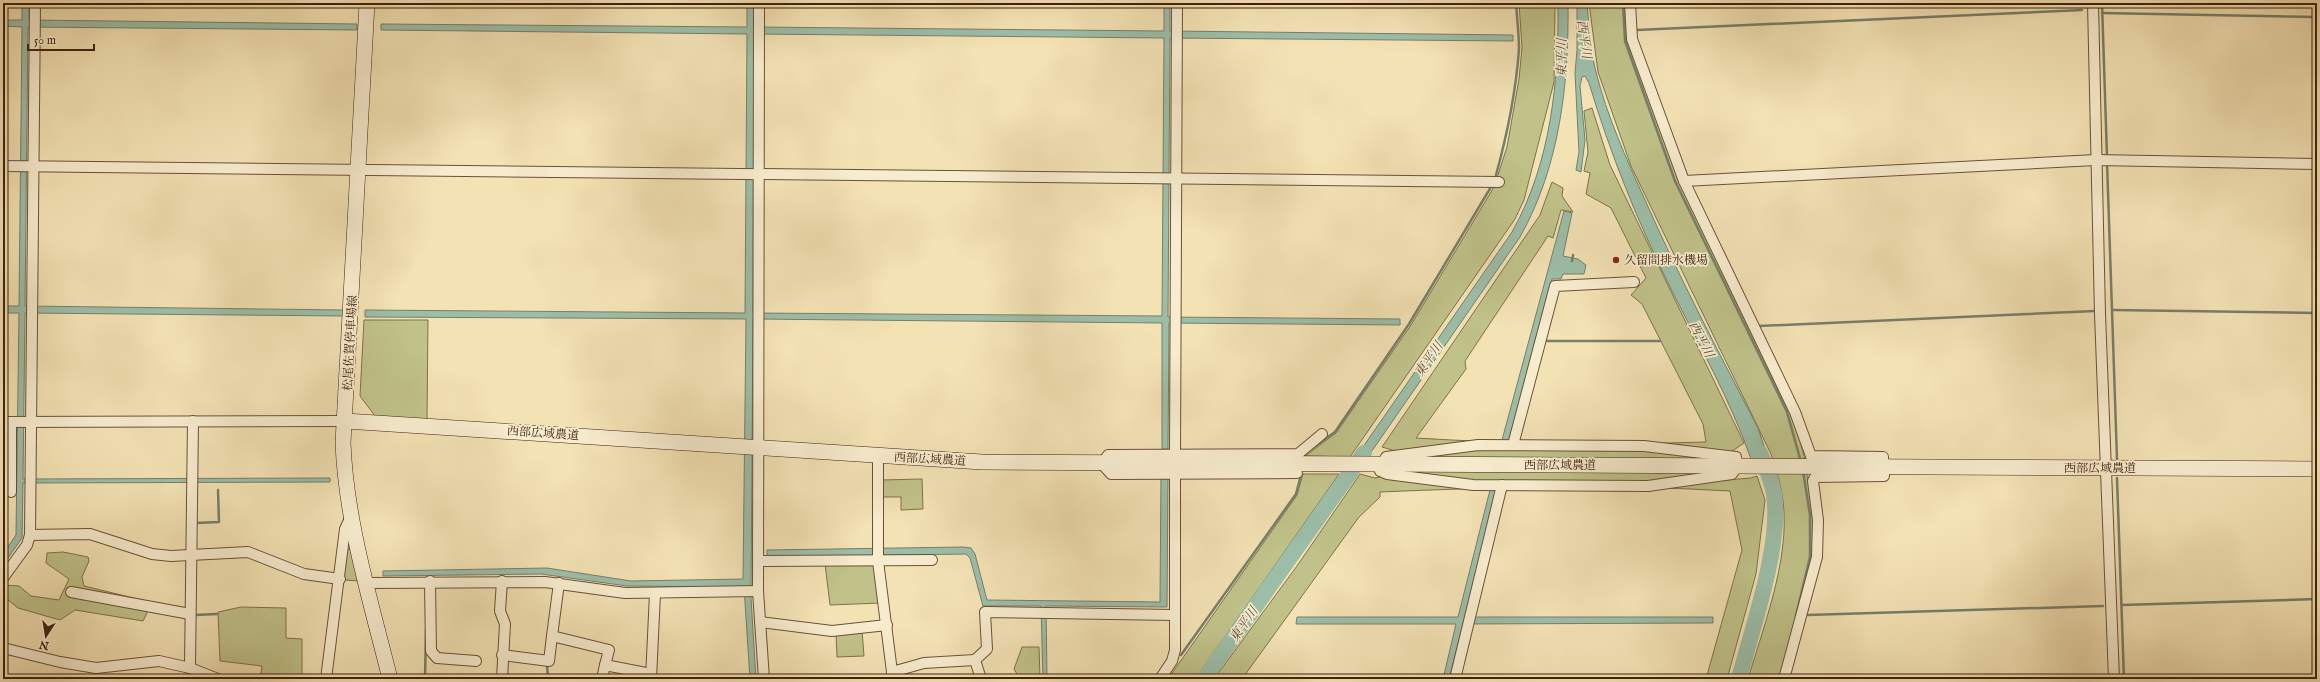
<svg xmlns="http://www.w3.org/2000/svg" width="2320" height="682" viewBox="0 0 2320 682" font-family="'IM FELL English','Noto Serif JP',serif">
	<style>
		.green { fill: #c0c289; stroke: #80714a }
		.water { fill: #9cbea9; stroke: #777f6a; fill-rule: evenodd }
		.lines { fill: none; stroke-linecap: round; stroke-linejoin: round }
		.stream { stroke: #777f6a; stroke-width: 2.5 }
		.river { stroke: #9cbea9; stroke-width: 16 }
		.street-casing { stroke: #6d5036; stroke-width: 12 }
		.secondary-casing { stroke: #40200c; stroke-width: 16 }
		.street { stroke: #f7ecce; stroke-width: 10 }
		.secondary { stroke: #f7ecce; stroke-width: 15 }
		.poi-dot { fill: #8f2418; stroke: #f7ecce; stroke-width: 1.5 }
		.labels { text-anchor: middle; stroke-width: 3.5; stroke-linejoin: round; paint-order: stroke }
		.poi-label { font-size: 12px; fill: #40200c; stroke: #f7ecce; text-anchor: start }
		.street-label { font-size: 12px; fill: #40200c; stroke: #f7ecce }
		.water-label { font-size: 13px; font-style: italic; fill: #5c4f3b; stroke: #f7ecce }
	</style>
	<rect width="100%" height="100%" fill="#f3e2b4"/>
	<filter id="stains"><feTurbulence type="fractalNoise" baseFrequency=".005" numOctaves="4"/><feColorMatrix values="0 0 0 0 .2 0 0 0 0 .09 0 0 0 0 .02 0 0 0 .5 -.17"/></filter>
	<radialGradient id="worn" r=".72"><stop offset=".6" stop-color="#630" stop-opacity="0"/><stop offset="1" stop-color="#630" stop-opacity=".3"/></radialGradient>
	<g class="green">
		<polygon points="1519,3 1555,3 1555,6 1554,82 1524,200 1515,219 1350,457 1305,456 1336,433 1411,325 1494,187 1507,147 1519,79 1522,48"/>
		<path d="M 1589,3 L 1626,3 L 1679,179 L 1792,411 L 1804,456 L 1814,519 L 1813,558 L 1779,679 L 1748,679 C 1765,621 1794,549 1781,489 C 1779,477 1774,465 1771,454 L 1631,166 L 1598,72 Z"/>
		<path d="M 1592,108 L 1610,165 L 1744,443 L 1731,452 L 1721,453 L 1726,480 L 1751,478 L 1757,476 L 1765,500 L 1756,574 L 1727,679 L 1706,679 L 1742,550 L 1730,491 C 1613,484 1496,487 1380,492 L 1380,497 L 1359,517 L 1242,679 L 1214,679 L 1297,566 L 1360,474 L 1375,478 L 1401,472 L 1395,451 L 1382,447 L 1540,215 L 1552,182 L 1563,188 L 1562,196 L 1573,212 L 1561,210 L 1553,238 L 1548,236 L 1465,361 L 1466,369 L 1416,438 C 1512,444 1610,445 1706,442 L 1703,424 L 1642,304 L 1631,295 L 1646,278 L 1611,208 L 1586,194 L 1590,173 L 1584,171 L 1588,152 L 1584,111 Z"/>
		<polygon points="364,320 428,320 427,420 375,416 360,396"/>
		<polygon points="1303,474 1339,474 1195,679 1168,679 1297,495"/>
		<polygon points="922,479 923,509 901,510 901,497 883,497 882,480"/>
		<polygon points="352,548 359,581 344,580 346,550"/>
		<polygon points="63,552 88,557 89,561 82,577 84,586 146,601 147,613 143,621 75,610 60,620 18,608 3,596 4,585 19,586 31,596 59,600 69,579 46,563 47,553"/>
		<polygon points="876,563 881,603 830,605 825,564"/>
		<polygon points="241,607 286,608 286,638 302,639 302,679 260,679 262,666 220,661 218,612"/>
		<polygon points="862,630 864,656 837,657 836,634"/>
		<polygon points="1022,647 1039,647 1040,679 1020,679 1014,669"/>
	</g>
	<g class="water">
		<polygon points="22,3 29,3 29,20 357,24 357,30 28,27 25,306 343,310 343,316 25,313 23,479 330,478 330,482 23,483 22,538 3,565 3,554 16,535 19,313 3,313 3,306 19,306 22,27 3,26 3,20 22,20"/>
		<path d="M 747,3 L 754,3 L 754,27 L 1164,31 L 1164,3 L 1170,3 L 1170,31 L 1513,35 L 1513,41 L 1170,38 L 1168,317 L 1400,319 L 1400,325 L 1169,323 L 1168,449 L 1162,449 L 1162,323 L 753,319 L 751,598 L 756,679 L 750,679 L 744,587 L 627,586 L 541,574 L 383,576 L 383,571 L 547,568 L 631,581 L 743,579 L 746,319 L 365,317 L 365,310 L 745,313 L 747,34 L 381,30 L 381,24 L 747,27 ZM 754,34 L 1164,38 L 1162,316 L 753,313 Z"/>
		<path d="M 1558,3 L 1568,3 C 1569,83 1560,166 1520,237 L 1367,458 L 1356,457 L 1512,232 C 1551,163 1559,81 1558,3 Z"/>
		<path d="M 1577,3 L 1587,3 C 1589,26 1590,49 1596,72 C 1607,116 1626,158 1645,200 C 1679,277 1719,353 1758,428 L 1768,458 L 1751,459 C 1730,399 1699,345 1671,289 C 1638,223 1610,153 1589,83 L 1585,76 L 1582,77 L 1580,86 L 1585,140 L 1581,172 L 1576,170 L 1579,152 L 1575,73 L 1577,50 Z"/>
		<polygon points="1564,211 1572,213 1563,256 1578,259 1586,265 1584,274 1563,274 1561,279 1552,279 1509,441 1502,440"/>
		<polygon points="1161,476 1168,476 1167,607 1046,606 1047,679 1043,679 1041,606 983,606 970,558 966,554 767,557 767,550 963,547 971,548 975,554 987,600 1160,602"/>
		<polygon points="1490,490 1496,491 1465,617 1713,617 1713,623 1463,624 1449,679 1443,679 1456,624 1296,624 1297,617 1458,617"/>
	</g>
	<g class="lines">
		<g class="stream">
			<polyline points="1623,3 1625,41 1675,181 1787,412 1801,462"/>
			<polyline points="2102,3 2107,157"/>
			<polyline points="2102,13 2317,17"/>
			<polyline points="1637,30 2082,10"/>
			<polyline points="2107,162 2117,459"/>
			<path d="M 1496,175 C 1507,135 1516,91 1519,49 C 1519,34 1517,18 1516,3"/>
			<polyline points="1572,261 1573,255"/>
			<polyline points="2113,310 2317,313"/>
			<polyline points="1759,326 2095,311"/>
			<polyline points="1544,341 1660,341"/>
			<polyline points="1311,449 1335,432 1409,324 1491,187"/>
			<polyline points="2117,478 2124,679"/>
			<polyline points="196,525 196,523 219,522 218,490"/>
			<polyline points="2122,605 2317,599"/>
			<polyline points="195,615 217,614"/>
			<polyline points="1808,615 2103,606"/>
			<polyline points="1796,616 1810,557 1810,515 1803,471"/>
			<polyline points="1181,655 1296,494 1301,475"/>
			<polyline points="547,664 548,679"/>
			<polyline points="400,678 425,679 426,630"/>
		</g>
		<g class="river">
			<polyline points="1204,679 1364,453"/>
			<path d="M 1739,679 C 1752,628 1782,545 1774,494 C 1772,480 1765,466 1760,453"/>
		</g>
		<g class="street-casing">
			<g id="street">
				<polyline points="759,3 758,591 764,679"/>
				<polyline points="1630,3 1632,39 1684,181 1795,412 1811,456 1883,457 1884,476 1815,477 1813,481 1818,520 1817,557 1784,679"/>
				<polyline points="2093,3 2100,314 2114,679"/>
				<polyline points="3,166 1499,182"/>
				<polyline points="1684,181 2096,160 2317,164"/>
				<polyline points="3,422 345,421"/>
				<polyline points="11,422 11,492"/>
				<polygon points="1478,445 1644,446 1736,457 1737,467 1732,474 1648,486 1473,485 1387,474 1380,471 1386,457"/>
				<polyline points="1513,445 1555,286 1634,282"/>
				<polyline points="1175,455 1177,3"/>
				<polyline points="878,456 878,561 892,672 891,679"/>
				<polyline points="1297,473 1111,474 1102,464 1108,455 1298,454 1322,434"/>
				<polyline points="30,535 90,534 152,554 171,556 248,552 304,574 340,579"/>
				<polyline points="758,561 932,560"/>
				<polyline points="3,578 27,545 30,535 35,3"/>
				<polyline points="430,581 431,651 437,658 476,661"/>
				<polyline points="367,583 545,582 625,593 758,591"/>
				<polyline points="559,583 552,636 609,650 605,665"/>
				<polyline points="71,592 190,614"/>
				<polyline points="760,622 832,631 887,625"/>
				<polyline points="3,648 60,662 96,668 159,661 190,668 218,679"/>
				<polyline points="502,655 549,661 552,636"/>
				<polyline points="190,668 193,421"/>
				<polyline points="892,672 924,663 975,660"/>
				<polyline points="326,679 345,529 351,516"/>
				<polyline points="502,679 505,624 500,611 502,581"/>
				<polyline points="602,679 605,665 651,674"/>
				<polyline points="651,679 655,593"/>
				<polyline points="981,679 975,660 987,649 985,612 1175,615"/>
				<polyline points="1160,679 1172,661 1175,650 1175,473"/>
				<polyline points="1455,679 1502,485"/>
			</g>
		</g>
		<g class="secondary-casing">
			<g id="secondary">
				<path d="M 367,3 L 343,443 C 346,522 371,602 390,679"/>
				<polyline points="345,421 982,462 2317,469"/>
			</g>
		</g>
		<use href="#street" class="street"/>
		<use href="#secondary" class="secondary"/>
	</g>
	<circle class="poi-dot" cx="1616" cy="260" r="4"/>
	<g class="labels">
		<g class="poi-label">
			<text x="1624" y="264">久留間排水機場</text>
		</g>
		<g class="street-label">
			<text transform="translate(350 343) rotate(-87)" y="4">松尾佐賀停車場線</text>
			<text transform="translate(543 433) rotate(4)" y="4">西部広域農道</text>
			<text transform="translate(930 459) rotate(3)" y="4">西部広域農道</text>
			<text x="1560" y="469">西部広域農道</text>
			<text x="2100" y="472">西部広域農道</text>
		</g>
		<g class="water-label">
			<text transform="translate(1585 39) rotate(82)" y="5">西平川</text>
			<text transform="translate(1561 58) rotate(-90)" y="5">東平川</text>
			<text transform="translate(1702 339) rotate(63)" y="5">西平川</text>
			<text transform="translate(1428 359) rotate(-55)" y="5">東平川</text>
			<text transform="translate(1243 624) rotate(-55)" y="5">東平川</text>
		</g>
	</g>
	<rect width="2320" height="682" fill="none" stroke="#f3e2b4" stroke-width="16"/>
	<rect x="4" y="4" width="2312" height="674" fill="none" stroke="#40200c" stroke-width="2"/>
	<rect x="8" y="8" width="2304" height="666" fill="none" stroke="#40200c"/>
	<g transform="translate(46 636) rotate(192)" stroke="#f7ecce" stroke-width="3" paint-order="stroke">
	<path d="M0-3L7 15L0 10L-7 15Z" fill="#40200c"/>
	<text y="-6" font-size="11" font-weight="bold" text-anchor="middle" fill="#40200c">N</text>
	</g>
	<path d="M28 44v6h66v-6" fill="none" stroke="#40200c" stroke-width="2"/>
	<text x="34" y="44" font-size="12" fill="#40200c" stroke="#f7ecce" stroke-width="3" paint-order="stroke">50 m</text>
	<rect width="100%" height="100%" filter="url(#stains)"/>
	<rect width="100%" height="100%" fill="url(#worn)"/>
</svg>
